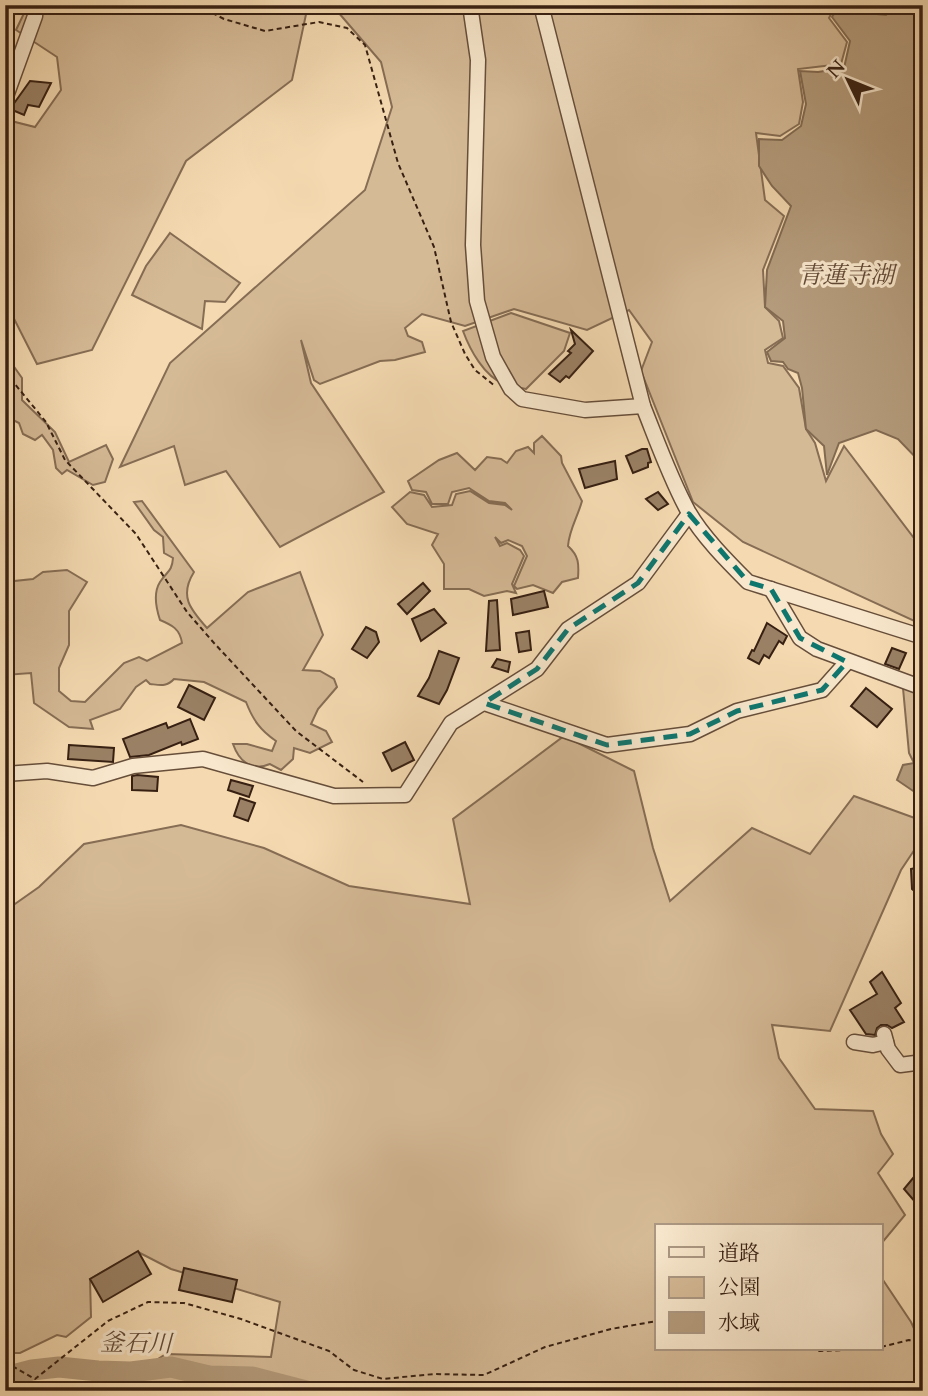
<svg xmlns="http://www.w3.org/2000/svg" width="928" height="1396" viewBox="0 0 928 1396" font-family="Cardo,'Noto Serif JP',serif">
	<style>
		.green { fill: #d5ba96; stroke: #866d54; stroke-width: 2 }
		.water { fill: #b49b7b; stroke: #826a51; stroke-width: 2 }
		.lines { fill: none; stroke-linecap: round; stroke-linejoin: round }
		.river { stroke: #b49b7b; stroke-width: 21 }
		.building { fill: #9a8165; stroke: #372012; stroke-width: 2 }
		.street-casing { stroke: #664e3a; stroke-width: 17 }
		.path { stroke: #372012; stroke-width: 2; stroke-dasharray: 5 3.5; stroke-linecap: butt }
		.street { stroke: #f8e7cc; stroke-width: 14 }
		.marked { fill: none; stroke: #0f766e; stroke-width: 5; stroke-dasharray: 14 9; stroke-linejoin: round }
		.labels { text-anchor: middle; stroke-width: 6; stroke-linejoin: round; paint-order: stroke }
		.water-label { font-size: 24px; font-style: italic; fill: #634b37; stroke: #f8e7cc }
	</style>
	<rect width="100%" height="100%" fill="#f5dab1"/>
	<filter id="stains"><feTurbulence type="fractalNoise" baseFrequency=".00286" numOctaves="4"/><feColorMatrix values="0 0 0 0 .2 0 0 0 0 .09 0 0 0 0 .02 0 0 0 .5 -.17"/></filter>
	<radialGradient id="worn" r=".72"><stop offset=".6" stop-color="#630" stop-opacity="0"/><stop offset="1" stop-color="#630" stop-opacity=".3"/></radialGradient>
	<g class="green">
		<polygon points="28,5 308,5 292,80 186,161 92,350 37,364 5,301 5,130 11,121 35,127 61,90 57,57 16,30"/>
		<polygon points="310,5 836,5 829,18 847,42 841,64 798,69 803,102 799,124 780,136 756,133 765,200 784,216 763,270 765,307 779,321 783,338 765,350 768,363 783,366 799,388 806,429 815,443 826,481 844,446 923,550 923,625 743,542 693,502 641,371 652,342 629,310 587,330 514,309 465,326 422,314 405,328 408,336 422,342 425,352 395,360 380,361 320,384 314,380 301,340 311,383 384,492 280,547 226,471 185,485 174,446 120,467 170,363 365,190 392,107 381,62 338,12"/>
		<polygon points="170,233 240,283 225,302 205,301 202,329 132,295 146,266"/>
		<path d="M 511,313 L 570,333 L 564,351 L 526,389 C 520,387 510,387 504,384 C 484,376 470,350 463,331 Z"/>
		<polygon points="5,354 22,378 22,400 55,432 69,462 106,445 113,459 105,482 93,485 67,470 62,474 56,468 53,450 42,435 35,440 23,434 19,423 5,416"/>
		<path d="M 542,436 L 561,456 L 562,463 L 582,501 C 578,516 569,530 568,546 C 579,556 579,564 578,578 L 562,582 L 553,593 L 533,585 L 517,589 L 514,586 L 527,556 L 522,546 L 508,540 L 501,543 L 495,537 L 500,546 L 507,543 L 520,550 L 524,556 L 512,584 L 516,593 L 507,591 L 484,596 L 469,589 L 444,589 L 444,564 L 432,545 L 438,534 L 407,524 L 392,507 L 410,492 L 424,495 L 432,507 L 452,505 L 456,494 L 470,491 L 489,503 L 505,505 L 512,510 L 505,503 L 489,501 L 469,488 L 452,492 L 448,504 L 432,504 L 426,492 L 412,490 L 408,481 L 439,460 L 457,453 L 475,470 L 487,457 L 501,459 L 507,463 L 516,451 L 528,447 L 534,453 L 534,443 Z"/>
		<path d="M 142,501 L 194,572 C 179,596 190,609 207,628 L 248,592 L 300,572 L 323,635 L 303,670 L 320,671 L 334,679 L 337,687 L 318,709 L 311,724 L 326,731 L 332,742 L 310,753 L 294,748 L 293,759 L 281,770 L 270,764 C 251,772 239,761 233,744 L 247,744 L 272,751 L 276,741 C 260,730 253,720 246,702 L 204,682 L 174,679 C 167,687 160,685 150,684 L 146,680 L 136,687 L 120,709 L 90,720 L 93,729 L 69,727 L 34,703 L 31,673 L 5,675 L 5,582 L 33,579 L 43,572 L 67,570 L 87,582 L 69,611 L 69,645 L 59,668 L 59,691 L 71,701 L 85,702 L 124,663 L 139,657 L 147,661 L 182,643 C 180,629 172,625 160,620 C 156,608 153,593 160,582 C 167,571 172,572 173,558 L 164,553 L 163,537 L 154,530 L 134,502 Z"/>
		<polygon points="923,677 923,761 914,763 909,753 903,688"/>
		<polygon points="564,736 634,771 653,848 670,901 752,828 810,854 854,796 923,821 923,837 901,870 830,1031 772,1025 779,1058 815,1109 873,1111 881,1134 893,1154 878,1173 905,1215 881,1244 881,1226 657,1226 657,1349 881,1349 881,1277 911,1322 923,1348 923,1391 107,1391 166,1354 271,1357 280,1302 171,1269 138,1252 90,1279 91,1317 66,1337 57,1335 20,1353 8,1353 5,1350 5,911 39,887 84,844 181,825 264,848 349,886 470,904 453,819"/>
	</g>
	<g class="water">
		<polygon points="839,5 852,5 866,13 886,15 895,5 923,5 923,465 898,439 876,430 839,443 827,475 824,446 806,429 802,388 798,373 788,369 783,362 771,361 767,352 785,338 783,321 765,307 767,270 791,206 772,186 759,166 759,139 782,140 801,126 806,104 800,71 818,72 844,68 850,41 832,17"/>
		<polygon points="914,763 923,764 922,797 897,780 903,765"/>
	</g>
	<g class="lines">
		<polyline class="river" points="5,1377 32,1370 59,1367 98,1371 131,1372 171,1367 209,1376 252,1377 306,1391"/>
	</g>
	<g class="building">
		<polygon points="30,81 51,83 39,107 28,105 24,115 10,109"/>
		<polygon points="571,330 593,351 569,378 566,376 560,382 549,374 571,353 568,351 575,344"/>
		<polygon points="642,449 647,449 651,462 648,463 648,467 633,473 626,456"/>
		<polygon points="615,461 617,479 585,488 579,469"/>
		<polygon points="658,492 668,504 658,510 646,499"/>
		<polygon points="423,583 430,591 407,614 398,604"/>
		<polygon points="544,591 548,607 513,615 511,599"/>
		<polygon points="497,600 500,650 486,651 489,601"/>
		<polygon points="434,609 446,623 421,641 412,619"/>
		<polygon points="767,623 787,636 783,644 779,641 769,658 764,655 759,664 748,658 752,650 754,651"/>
		<polygon points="366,627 376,632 379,642 367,658 352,649"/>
		<polygon points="529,631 531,650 519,652 516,633"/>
		<polygon points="892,648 906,653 899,669 885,664"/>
		<polygon points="439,651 459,658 447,690 439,704 418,696 429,678"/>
		<polygon points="497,659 510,662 508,672 492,667"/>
		<polygon points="189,685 215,698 204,720 178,707"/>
		<polygon points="866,688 892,709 877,727 851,706"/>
		<polygon points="190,719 198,739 182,745 181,742 149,755 130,757 123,739 166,723 168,728"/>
		<polygon points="405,742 414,760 392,771 383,753"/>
		<polygon points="69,745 114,748 113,762 68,759"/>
		<polygon points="137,775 158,777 157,791 132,790 132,776"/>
		<polygon points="231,780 253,786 249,797 228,790"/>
		<polygon points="240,798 255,803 248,821 234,816"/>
		<polygon points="923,866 923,898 912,889 911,869"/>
		<polygon points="882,972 901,1003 895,1008 904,1022 892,1028 887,1025 881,1025 877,1028 875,1035 866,1034 850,1010 877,994 870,982"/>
		<polygon points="923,1166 923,1211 904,1189"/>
		<polygon points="138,1251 151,1274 103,1302 90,1279"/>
		<polygon points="184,1268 237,1280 232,1302 179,1290"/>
	</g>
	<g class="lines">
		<g class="street-casing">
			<g id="street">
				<polyline points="470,5 478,60 473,245 477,301 493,357 511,389 522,399 585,410 643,406"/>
				<path d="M 541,5 L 643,406 C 657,441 670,478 688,511 C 702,536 728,562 748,582 L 923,637"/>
				<polyline points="5,99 35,16 36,5"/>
				<polyline points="771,589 800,638 817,649 923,688"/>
				<polyline points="484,703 607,745 690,734 737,711 822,690 847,662"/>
				<polyline points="5,774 47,771 93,778 133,766 203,759 334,796 405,795 451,723 537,669 568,629 638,583 689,514"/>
				<polyline points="884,1034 888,1049 900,1065 923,1062"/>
				<polyline points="854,1042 873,1045 886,1042"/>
			</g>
		</g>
		<g class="path">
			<polyline points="197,5 224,19 265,31 319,22 347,28 365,45 398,163 434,247 451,322 465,354 475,370 495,386"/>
			<polyline points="5,372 46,422 65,460 136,534 187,612 214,643 296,731 363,782"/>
			<polyline points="881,1347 909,1340 923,1344"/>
			<polyline points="810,1349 820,1351 872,1349"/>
			<polyline points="5,1362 35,1379 108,1321 148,1302 184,1303 241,1319 329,1351 354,1370 383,1379 434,1374 484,1375 545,1347 611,1329 657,1321"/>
		</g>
		<use href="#street" class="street"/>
	</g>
	<path class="marked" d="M 689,514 L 748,582 L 771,589 L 800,638 L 847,662 L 822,690 L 737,711 L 690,734 L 607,745 L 484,703 L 537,669 L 568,629 L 638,583 Z"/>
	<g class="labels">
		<g class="water-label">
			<text x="846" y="283">青蓮寺湖</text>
			<text transform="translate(136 1343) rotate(1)" y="8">釜石川</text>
		</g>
	</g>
	<rect width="928" height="1396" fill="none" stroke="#f5dab1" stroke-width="28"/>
	<rect x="7" y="7" width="914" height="1382" fill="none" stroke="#372012" stroke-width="3.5"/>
	<rect x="14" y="14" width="900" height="1368" fill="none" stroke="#372012" stroke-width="2"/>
	<rect x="655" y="1224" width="228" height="126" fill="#f8e7cc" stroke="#ab9782" stroke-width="2"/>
	<rect x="669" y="1247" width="35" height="10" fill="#f8e7cc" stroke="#ab9782" stroke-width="2"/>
	<text x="718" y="1260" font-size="21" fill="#372012">道路</text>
	<rect x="669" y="1277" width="35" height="21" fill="#d5ba96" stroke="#ab9782" stroke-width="2"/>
	<text x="718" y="1294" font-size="21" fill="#372012">公園</text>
	<rect x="669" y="1312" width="35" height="21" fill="#b49b7b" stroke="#ab9782" stroke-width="2"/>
	<text x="718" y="1330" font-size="21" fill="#372012">水域</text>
	<g transform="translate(848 80) rotate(313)" stroke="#f8e7cc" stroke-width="5" paint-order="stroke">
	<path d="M0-5L12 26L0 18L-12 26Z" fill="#372012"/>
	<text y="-10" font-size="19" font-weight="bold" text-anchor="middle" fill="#372012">N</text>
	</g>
	<rect width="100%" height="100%" filter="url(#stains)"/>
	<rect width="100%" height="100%" fill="url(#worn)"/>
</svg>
